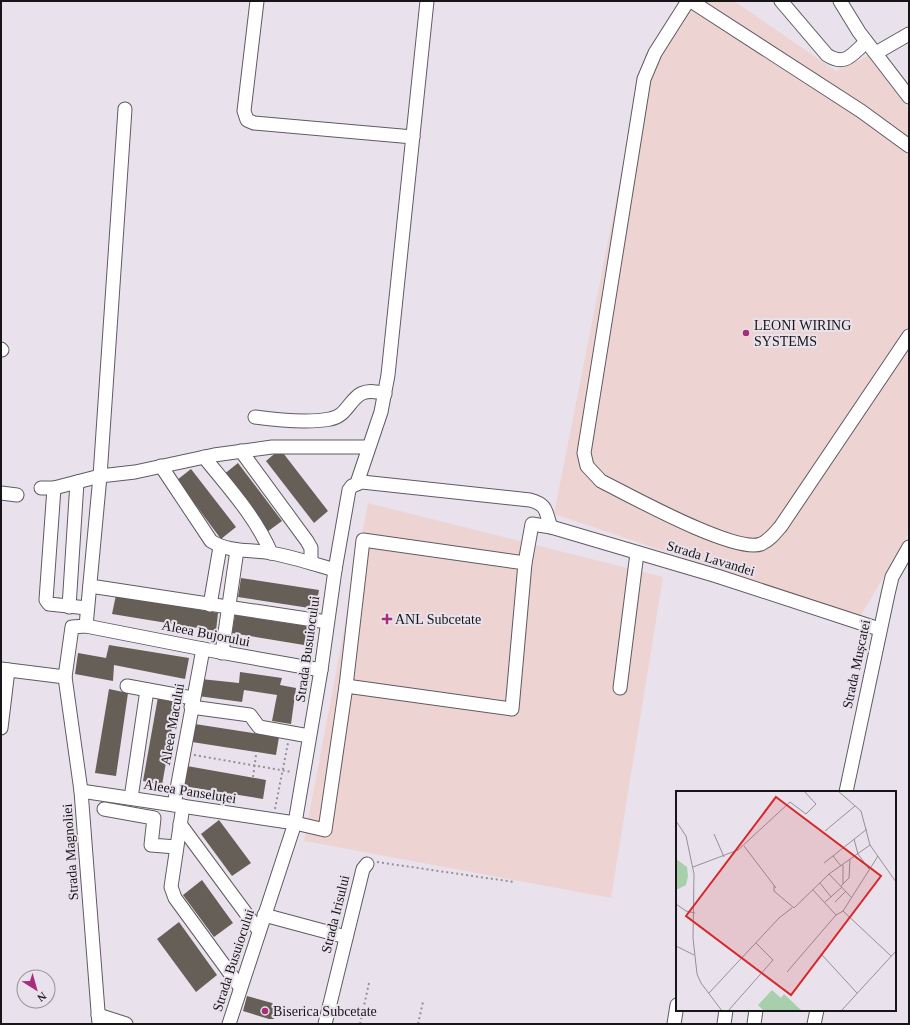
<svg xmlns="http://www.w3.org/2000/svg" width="910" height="1025" viewBox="0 0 910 1025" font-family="Georgia,serif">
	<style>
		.industrial { fill: #eed3d3 }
		.building { fill: #655f57 }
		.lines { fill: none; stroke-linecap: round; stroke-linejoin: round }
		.minor-casing { stroke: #605a62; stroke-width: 15 }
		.path { stroke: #959097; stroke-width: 2; stroke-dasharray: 2 3; stroke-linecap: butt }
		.minor { stroke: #fff; stroke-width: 13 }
		.poi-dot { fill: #aa2c7d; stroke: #e9e2ec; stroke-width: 1.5 }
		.labels { text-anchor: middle; stroke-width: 4; stroke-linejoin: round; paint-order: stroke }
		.poi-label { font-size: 14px; fill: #171518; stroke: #e9e2ec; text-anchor: start }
		.street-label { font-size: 14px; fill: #171518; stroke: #e9e2ec }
		.inset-road { fill: none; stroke: #959097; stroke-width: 1 }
		.view { fill: #d62828; fill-opacity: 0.15; stroke: #d62828; stroke-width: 2 }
		.inset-edge { fill: none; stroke: #171518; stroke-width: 2 }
	</style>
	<rect width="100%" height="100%" fill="#e9e2ec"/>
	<g class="industrial">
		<polygon points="682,1 734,1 836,71 868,56 909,109 909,533 860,617 554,514 645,55"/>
		<polygon points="368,503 663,577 611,898 304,841"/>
	</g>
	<g class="building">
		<polygon points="280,449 328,511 314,523 266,461"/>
		<polygon points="238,463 282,521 267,532 223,475"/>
		<polygon points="191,469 236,527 221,539 177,480"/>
		<polygon points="241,578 319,590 316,609 238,597"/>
		<polygon points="116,595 218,613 216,631 112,614"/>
		<polygon points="235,615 312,627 310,646 232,633"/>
		<polygon points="109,645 189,658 185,679 114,665 113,681 75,674 78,653 106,658"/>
		<polygon points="240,672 282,678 280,685 296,688 291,724 272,721 277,695 244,690 242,702 198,696 201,679 239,683"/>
		<polygon points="109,689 128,693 116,776 95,773"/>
		<polygon points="158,697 177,700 162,785 143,781"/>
		<polygon points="195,724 279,737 276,755 192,742"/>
		<polygon points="187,766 266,780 263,799 183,786"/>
		<polygon points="219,820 251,863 232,876 201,834"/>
		<polygon points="202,880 233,923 214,937 183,895"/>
		<polygon points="179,922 217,975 196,992 157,939"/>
		<polygon points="247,996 272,1003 279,1011 276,1017 273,1019 269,1019 243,1011"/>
	</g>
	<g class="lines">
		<g class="minor-casing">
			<g id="minor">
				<polyline points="257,1 244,111 247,120 254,123 413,137"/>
				<path d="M 688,1 L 655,53 L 644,79 L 584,453 L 587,466 L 601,481 C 629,495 735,554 761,544 C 770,540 775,533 781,526 L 909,336"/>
				<polyline points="691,1 861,111 909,146"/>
				<path d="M 781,1 L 827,55 C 846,67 852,54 866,42"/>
				<polyline points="840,1 859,32 909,97"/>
				<polyline points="876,53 909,34"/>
				<polyline points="1,349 2,350"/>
				<path d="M 255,417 C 277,420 309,423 330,419 C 354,415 349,382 385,394"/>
				<polyline points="241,451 307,541 311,548 311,563"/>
				<path d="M 204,457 C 228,487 256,517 271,553"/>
				<path d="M 161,466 L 211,541 C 230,553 250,549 271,553 C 293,557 314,564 335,570"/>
				<polyline points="357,483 381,412 388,375 427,1"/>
				<polyline points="41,488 54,488 100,476 135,472 214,455 272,447 368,447"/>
				<polyline points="54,488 46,600 49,604 87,608"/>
				<polyline points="1,493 17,495"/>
				<polyline points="90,586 327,622"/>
				<polyline points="210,605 220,547"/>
				<polyline points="69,607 77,482"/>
				<polyline points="86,626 203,649 321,670"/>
				<polyline points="222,653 237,550"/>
				<polyline points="1,669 65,677"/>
				<polyline points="127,686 192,698"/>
				<polyline points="346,686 363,540 525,563"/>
				<polyline points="620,688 637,553"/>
				<polyline points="191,707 250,715 259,727 309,736"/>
				<polyline points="1,728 8,670"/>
				<polyline points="81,791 295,823 325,830 346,686 512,709 525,563 532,524 551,527 717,576 879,629"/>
				<polyline points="846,792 888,594 892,577 909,547"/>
				<polyline points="131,798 147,690"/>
				<polyline points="174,805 203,649"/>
				<polyline points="183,806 171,887 175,898 240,987"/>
				<polyline points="104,809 154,818 151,845 176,847"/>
				<polyline points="180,824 259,931"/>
				<polyline points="264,915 346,937"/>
				<polyline points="98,1015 126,1024"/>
				<polyline points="99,1024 81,791 65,677 72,627 86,626 100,476 125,109"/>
				<path d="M 229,1024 L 295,823 L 321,670 L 335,570 L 349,490 L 352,486 L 362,482 L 530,500 C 549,505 545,513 551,527"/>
				<polyline points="325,1024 363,869 367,864"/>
				<polyline points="674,1024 677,1005"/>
				<polyline points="724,1024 726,1010"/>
				<polyline points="754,1024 756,1010"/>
				<polyline points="814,1024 817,1010"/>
			</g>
		</g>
		<g class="path">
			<polyline points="194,755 292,772"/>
			<polyline points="253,777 256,755"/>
			<polyline points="275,809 288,743"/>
			<polyline points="377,862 514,882"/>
			<polyline points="360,1024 369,983"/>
			<polyline points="418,1024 423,1002"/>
		</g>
		<use href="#minor" class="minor"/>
	</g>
	<g class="poi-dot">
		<circle cx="746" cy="333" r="4"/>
		<path d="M385 613h4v4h4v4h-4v4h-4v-4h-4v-4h4z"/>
		<circle cx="265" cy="1011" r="4"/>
	</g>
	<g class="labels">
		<g class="poi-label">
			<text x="754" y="330">LEONI WIRING<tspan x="754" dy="16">SYSTEMS</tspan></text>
			<text x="395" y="624">ANL Subcetate</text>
			<text x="273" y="1016">Biserica Subcetate</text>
		</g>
		<g class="street-label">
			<text transform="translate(711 558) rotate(17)" y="5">Strada Lavandei</text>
			<text transform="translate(206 633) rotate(11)" y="5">Aleea Bujorului</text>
			<text transform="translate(307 649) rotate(-82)" y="5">Strada Busuiocului</text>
			<text transform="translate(856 664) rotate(-78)" y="5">Strada Mușcatei</text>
			<text transform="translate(172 724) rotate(-80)" y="5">Aleea Macului</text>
			<text transform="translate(190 791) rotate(9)" y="5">Aleea Panseluței</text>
			<text transform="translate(70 852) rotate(-94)" y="5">Strada Magnoliei</text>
			<text transform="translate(335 914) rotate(-76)" y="5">Strada Irisului</text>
			<text transform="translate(233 960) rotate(-72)" y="5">Strada Busuiocului</text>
		</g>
	</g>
	<g transform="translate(676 791)">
		<rect width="220" height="220" fill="#e9e2ec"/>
		<path d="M 0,68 L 11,76 L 12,85 L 10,94 L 0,99 ZM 96,199 L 105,207 L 108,203 L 126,220 L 88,220 L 82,214 Z" fill="#a8cfab"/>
		<path class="inset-road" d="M 162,0 L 185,20 L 194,54 L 220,91M 0,30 L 10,45 L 18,83 L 17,147 L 21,183 L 25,192 L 46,220M 149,40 L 179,15M 38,43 L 48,66M 178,48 L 182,63 L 193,78M 68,55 L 100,97M 157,65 L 165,75M 148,72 L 191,38M 17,76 L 62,59 L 114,11 L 130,23 L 140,13 L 128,0M 153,83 L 175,106M 144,92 L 155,106M 167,93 L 167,74M 98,95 L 98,100 L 118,117 L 153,83 L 194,54M 165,95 L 173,87 L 174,69M 137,99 L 160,124M 149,111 L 166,96M 159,111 L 170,100M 0,113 L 10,120 L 19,122M 167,120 L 215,165M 0,155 L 18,164M 146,164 L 181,202M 111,181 L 160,124 L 167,120 L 202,65M 33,202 L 103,127 L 116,117M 52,220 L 97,169 L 80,152M 165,220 L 220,160"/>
		<path class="view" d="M 100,6 L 205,85 L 115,204 L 10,125 Z"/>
		<rect width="220" height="220" class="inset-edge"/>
	</g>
	<rect width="910" height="1025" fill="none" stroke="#171518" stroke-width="4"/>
	<g transform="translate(36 989) rotate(143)"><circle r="19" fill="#e9e2ec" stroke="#959097"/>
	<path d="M0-3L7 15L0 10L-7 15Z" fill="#aa2c7d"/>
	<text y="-6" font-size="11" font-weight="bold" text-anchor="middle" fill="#171518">N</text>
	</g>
</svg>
